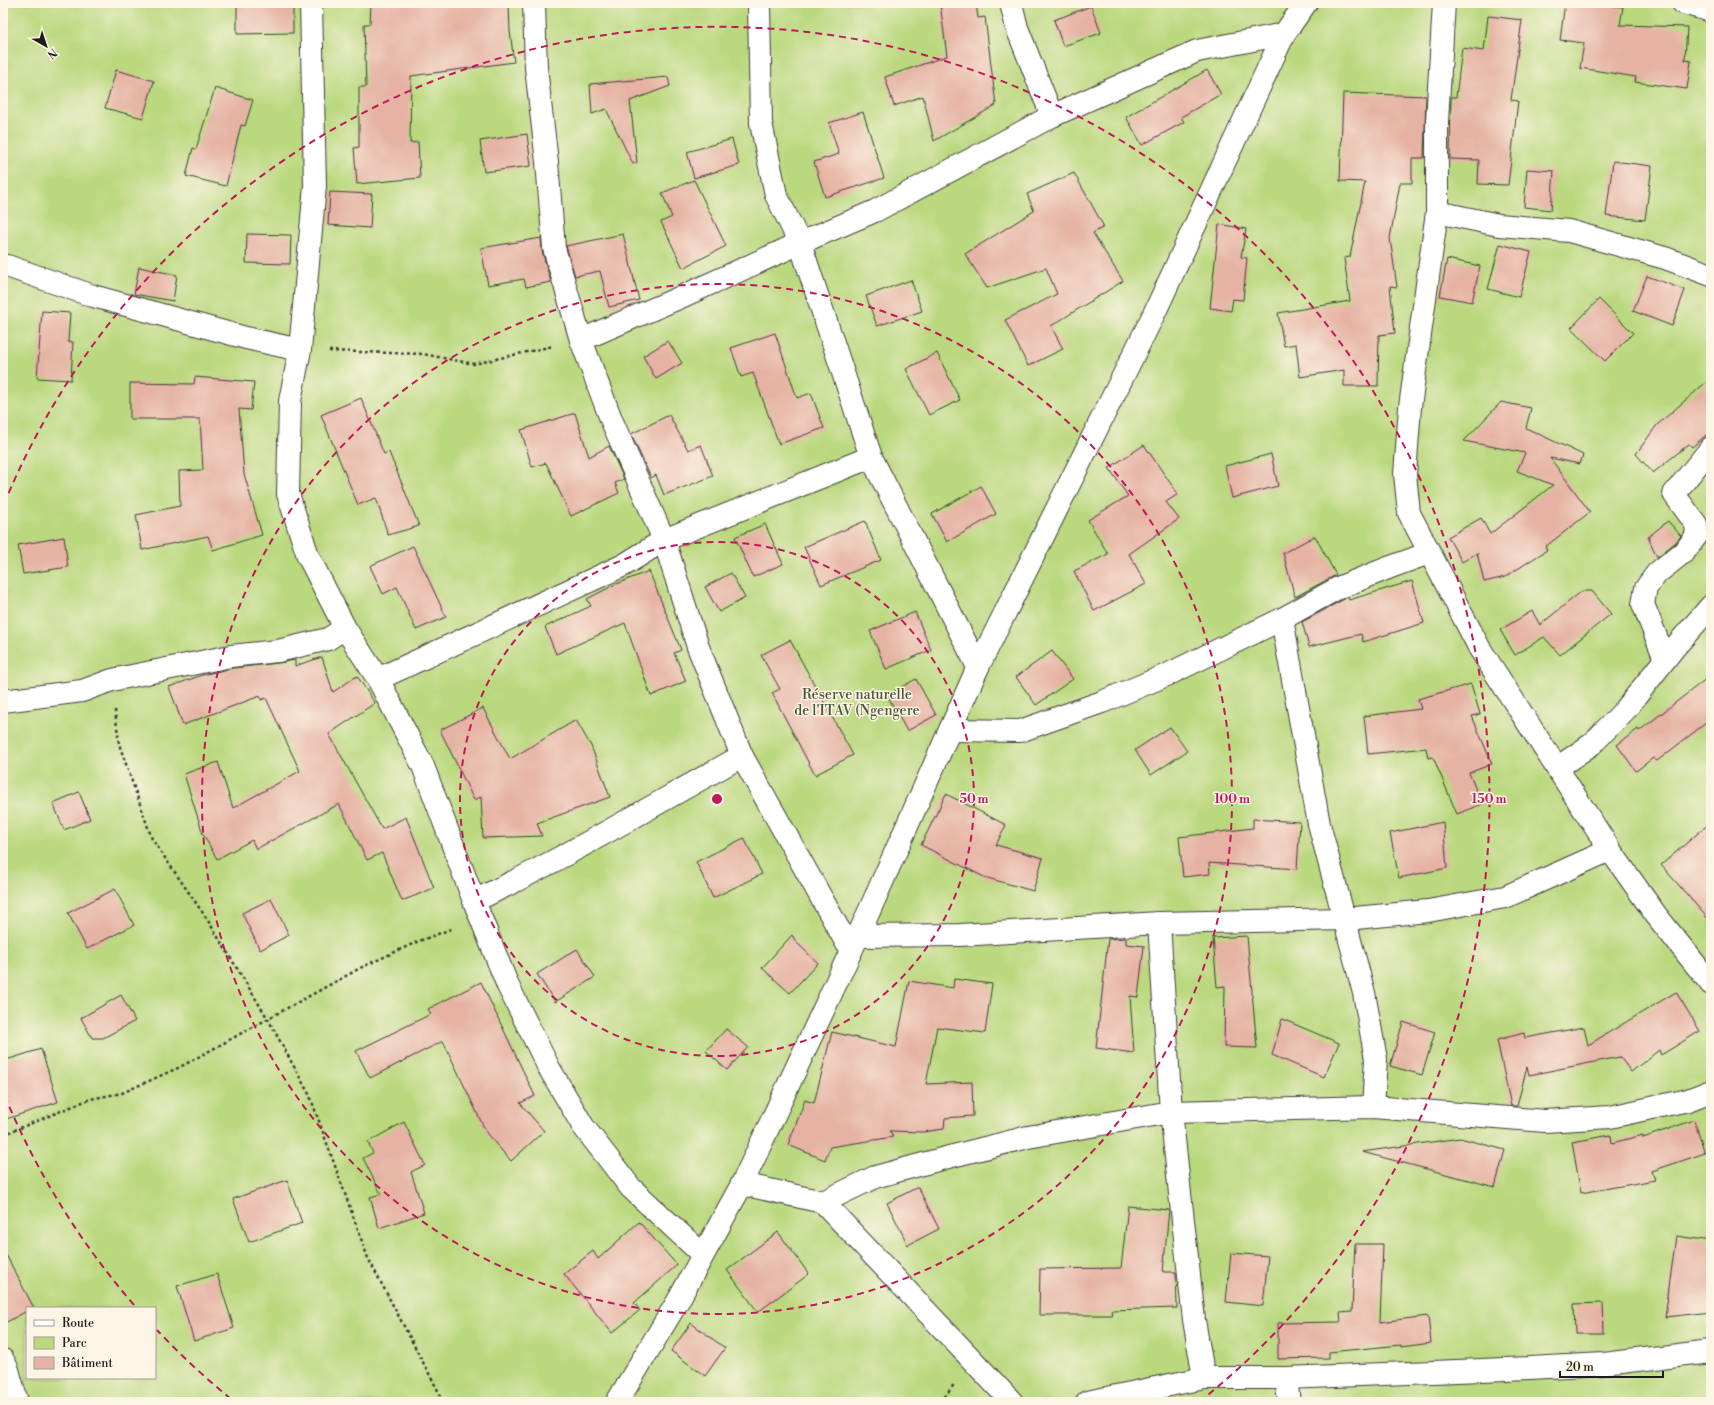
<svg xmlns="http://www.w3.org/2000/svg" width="1714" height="1405" viewBox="0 0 1714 1405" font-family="'Libre Bodoni',serif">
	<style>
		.green { fill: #bad87e; stroke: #6b7a4d; fill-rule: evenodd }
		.building { fill: #e5b2a3 }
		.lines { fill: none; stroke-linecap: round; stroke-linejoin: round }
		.minor-casing { stroke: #3d3a36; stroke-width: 24 }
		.path { stroke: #3d3a36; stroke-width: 2.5; stroke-dasharray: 3 3; stroke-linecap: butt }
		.minor { stroke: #fff; stroke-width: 22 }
		.ring { fill: none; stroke: #c2185b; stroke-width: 2; stroke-dasharray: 7 5 }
		.labels { text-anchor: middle; stroke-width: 3; stroke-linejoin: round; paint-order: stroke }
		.park-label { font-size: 14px; fill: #4b5439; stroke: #fcf5e5 }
		.centre { fill: #c2185b; stroke: #fcf5e5; stroke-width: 2 }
		.ring-label { font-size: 12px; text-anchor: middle; font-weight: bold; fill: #c2185b; stroke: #fcf5e5; stroke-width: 3; stroke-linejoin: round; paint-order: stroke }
	</style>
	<rect width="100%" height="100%" fill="#fcf5e5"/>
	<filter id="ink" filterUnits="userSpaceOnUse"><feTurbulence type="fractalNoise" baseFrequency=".025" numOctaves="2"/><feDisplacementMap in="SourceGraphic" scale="8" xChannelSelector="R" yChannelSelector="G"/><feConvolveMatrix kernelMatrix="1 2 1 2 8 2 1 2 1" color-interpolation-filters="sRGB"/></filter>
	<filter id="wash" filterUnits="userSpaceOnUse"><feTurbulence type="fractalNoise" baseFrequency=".012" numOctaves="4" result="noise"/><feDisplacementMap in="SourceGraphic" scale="16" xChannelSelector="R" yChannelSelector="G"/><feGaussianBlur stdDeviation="0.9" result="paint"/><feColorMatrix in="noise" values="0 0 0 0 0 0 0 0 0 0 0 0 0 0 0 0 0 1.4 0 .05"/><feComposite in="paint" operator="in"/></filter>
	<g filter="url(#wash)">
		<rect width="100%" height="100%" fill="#f5e6cc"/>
		<path class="green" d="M 3,3 L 1711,3 L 1711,1402 L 3,1402 ZM 27,1308 L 155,1308 L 155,1378 L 27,1378 Z"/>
		<g id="blocks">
			<g class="building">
				<polygon points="237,3 293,3 293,33 237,34"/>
				<polygon points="371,3 509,3 510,31 514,62 411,76 410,143 418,142 420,178 357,184 354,148 359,147 359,87 366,87 364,24 370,24"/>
				<polygon points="940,3 976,3 978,18 985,17 996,105 934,141 923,96 894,106 885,77 947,56"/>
				<polygon points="1565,3 1590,3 1623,7 1620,25 1687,27 1685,60 1691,61 1687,89 1635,82 1636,77 1580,68 1584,43 1560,40"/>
				<polygon points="1091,6 1101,33 1063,46 1054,20"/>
				<polygon points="1488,16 1522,20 1511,100 1518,101 1508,185 1478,184 1479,160 1450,159 1451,97 1456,97 1462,48 1484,51"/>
				<polygon points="116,70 154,81 143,118 105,108"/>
				<polygon points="1207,70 1221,94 1181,117 1184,122 1142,145 1126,117"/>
				<polygon points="668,77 670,86 630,101 637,162 633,164 606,109 592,114 590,84"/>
				<polygon points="215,88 253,100 245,126 241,125 226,186 186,176 193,148 196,149"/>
				<polygon points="1343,93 1426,96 1424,158 1412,158 1412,183 1400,183 1390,238 1397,287 1390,286 1395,333 1379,335 1378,386 1344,386 1344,370 1300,377 1296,344 1284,346 1278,313 1350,301 1344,258 1350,257 1365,182 1340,181"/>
				<polygon points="863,112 884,178 825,197 814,162 839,154 829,123"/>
				<polygon points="527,134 531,166 484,172 480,141"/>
				<polygon points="732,139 739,165 694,178 687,152"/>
				<polygon points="1613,161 1652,166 1645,220 1606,216"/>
				<polygon points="1527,169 1554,171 1551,210 1524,207"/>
				<polygon points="1074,173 1104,227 1093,233 1123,281 1051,326 1063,349 1028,366 1005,320 1057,294 1046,268 987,288 965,254 1034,211 1027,194"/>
				<polygon points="694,180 726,246 683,268 661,222 672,217 662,193"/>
				<polygon points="330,192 372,194 370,228 328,225"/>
				<polygon points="1219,224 1246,229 1241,257 1247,258 1243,300 1233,299 1231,311 1210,308"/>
				<polygon points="247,234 291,235 290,264 246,263"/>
				<polygon points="623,234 639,300 609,307 600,271 575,276 566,246"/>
				<polygon points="541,238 542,251 551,282 526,287 524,279 488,285 481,248"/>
				<polygon points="1500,244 1531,252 1519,297 1488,289"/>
				<polygon points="1447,259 1480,266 1472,302 1440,296"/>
				<polygon points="139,267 177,275 173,301 134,294"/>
				<polygon points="1647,276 1685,290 1672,326 1633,311"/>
				<polygon points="911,280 922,311 877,326 866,296"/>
				<polygon points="1599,299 1633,333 1605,361 1571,328"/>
				<polygon points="42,311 70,313 68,342 73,342 71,380 37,378"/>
				<polygon points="775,333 797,398 811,393 824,428 779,444 753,373 741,377 731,348"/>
				<polygon points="668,341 682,363 656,379 643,356"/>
				<polygon points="937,353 960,400 929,415 906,369"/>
				<polygon points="195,377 254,382 251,410 239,409 244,474 262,535 213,550 208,536 142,550 136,515 180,506 179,471 203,470 200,419 130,419 130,383 194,384"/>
				<polygon points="1711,378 1711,431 1692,447 1689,444 1653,473 1636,454 1657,425"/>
				<polygon points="361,398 384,454 389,452 419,526 388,535 376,498 358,505 321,415"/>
				<polygon points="1501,402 1531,408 1526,428 1583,455 1580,464 1550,458 1590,512 1545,547 1547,550 1505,577 1484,582 1477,553 1462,562 1448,537 1481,518 1490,534 1553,485 1517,471 1525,453 1464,441"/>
				<polygon points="575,413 589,457 609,446 624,479 615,483 619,493 571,516 546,463 532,467 521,430"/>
				<polygon points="669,415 688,450 701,445 713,476 664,495 656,475 651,478 631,434"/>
				<polygon points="1144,445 1178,494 1166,502 1179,519 1129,554 1146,584 1094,611 1074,571 1108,554 1088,520 1128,496 1109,468"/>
				<polygon points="1271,454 1278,486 1232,498 1225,466"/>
				<polygon points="981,486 996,514 947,542 932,514"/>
				<polygon points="865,521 881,560 821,585 804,547"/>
				<polygon points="1668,521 1681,536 1676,542 1657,557 1648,537"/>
				<polygon points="765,524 783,564 753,577 735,537"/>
				<polygon points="1315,536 1336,575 1295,597 1283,553"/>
				<polygon points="64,537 68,567 23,574 18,545"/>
				<polygon points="413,546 446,617 416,630 397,587 383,594 370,566"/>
				<polygon points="649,571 681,650 674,653 686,681 651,696 625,623 556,654 545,627 591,606 587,599 614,585"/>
				<polygon points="731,573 745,598 719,612 705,587"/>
				<polygon points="1412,581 1424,623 1363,642 1361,634 1309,647 1302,622 1348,597 1349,600"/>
				<polygon points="1582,591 1592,591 1611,614 1560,655 1544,637 1515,655 1500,630 1532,611 1540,625"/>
				<polygon points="915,612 931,650 886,669 870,631"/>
				<polygon points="790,640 853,755 815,775 772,693 780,689 761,655"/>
				<polygon points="1052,651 1073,679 1036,705 1016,677"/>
				<polygon points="322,657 333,692 357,676 375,703 329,734 382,829 406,817 434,888 402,901 382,853 367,860 339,804 256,849 252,840 217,859 203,834 184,774 218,762 233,808 300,771 266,698 261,700 260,696 183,725 169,687 202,675 233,668 279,663 295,660 295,666"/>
				<polygon points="1711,675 1711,719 1657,761 1653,758 1636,771 1617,745 1638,729 1639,731"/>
				<polygon points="916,679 936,715 907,731 887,695"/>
				<polygon points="1471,684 1480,714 1472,716 1492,764 1469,773 1482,804 1457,814 1433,757 1428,758 1426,748 1368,754 1364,716 1421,709 1418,699"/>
				<polygon points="483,708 510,759 576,720 591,746 610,797 537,823 542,836 483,838 481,797 474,800 440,730"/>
				<polygon points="1170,727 1187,751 1151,775 1135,750"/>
				<polygon points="79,792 90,819 64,830 53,803"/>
				<polygon points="946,794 1006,825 996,845 1043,858 1033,891 984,877 921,845"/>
				<polygon points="1253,819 1300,822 1297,869 1209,863 1210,874 1183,877 1179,837 1253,828"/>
				<polygon points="1443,822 1447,868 1399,878 1390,833"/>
				<polygon points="1711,822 1711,922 1661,865"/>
				<polygon points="744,838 762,874 713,898 696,862"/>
				<polygon points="115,889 134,925 87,949 68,913"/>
				<polygon points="271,899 289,935 260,950 242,913"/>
				<polygon points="792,935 796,942 818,963 790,993 762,968"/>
				<polygon points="1247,936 1257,1048 1224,1047 1225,986 1217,987 1213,938"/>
				<polygon points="1126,938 1126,944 1144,946 1138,997 1130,996 1134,1053 1096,1048 1108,939"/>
				<polygon points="577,949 595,977 555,1002 537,974"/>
				<polygon points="954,979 992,984 985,1033 937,1027 926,1084 972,1082 973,1116 945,1118 944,1129 923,1132 890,1131 893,1137 830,1147 825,1160 788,1145 805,1100 814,1103 832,1032 896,1047 909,981 953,988"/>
				<polygon points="481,982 535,1096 520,1103 544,1131 511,1161 487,1134 443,1041 370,1078 356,1051 431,1014 428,1009"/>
				<polygon points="1676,992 1700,1031 1661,1055 1659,1050 1631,1072 1620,1057 1529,1075 1527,1067 1517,1106 1511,1106 1497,1040 1524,1033 1525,1038 1584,1027 1588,1045"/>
				<polygon points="121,995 135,1021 103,1038 92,1038 81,1018"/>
				<polygon points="1282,1019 1339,1043 1324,1077 1272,1055"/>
				<polygon points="1403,1022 1435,1032 1422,1075 1390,1066"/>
				<polygon points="726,1029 748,1047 727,1070 706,1051"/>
				<polygon points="41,1049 58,1102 3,1120 3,1061"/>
				<polygon points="1694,1120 1705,1153 1652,1171 1655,1180 1581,1193 1572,1142 1611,1135 1612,1143 1643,1135 1643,1138"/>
				<polygon points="404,1122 425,1165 411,1172 424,1213 379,1228 370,1197 381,1194 363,1158 373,1153 368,1142"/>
				<polygon points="1460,1138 1505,1150 1495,1187 1362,1152"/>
				<polygon points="287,1180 302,1223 249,1242 233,1199"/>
				<polygon points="918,1187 939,1229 908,1245 887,1203"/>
				<polygon points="1128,1206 1169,1210 1163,1272 1176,1272 1177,1308 1111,1310 1112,1315 1039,1315 1040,1269 1121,1268"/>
				<polygon points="639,1222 677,1265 634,1303 640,1310 612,1333 564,1274 593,1251 598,1259"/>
				<polygon points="778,1232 809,1274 758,1312 727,1270"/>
				<polygon points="1676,1236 1711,1241 1711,1312 1665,1317"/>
				<polygon points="1355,1244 1383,1244 1380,1322 1428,1316 1431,1343 1401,1347 1401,1345 1329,1352 1329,1358 1278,1359 1278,1323 1341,1322 1340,1313 1352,1312"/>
				<polygon points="3,1249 34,1308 27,1308 27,1311 3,1324"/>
				<polygon points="1231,1253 1268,1256 1263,1306 1226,1302"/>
				<polygon points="217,1274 234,1328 194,1341 177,1286"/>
				<polygon points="1603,1303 1604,1333 1575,1333 1574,1304"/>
				<polygon points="691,1323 725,1348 705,1376 671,1351"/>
			</g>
		</g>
	</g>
	<g filter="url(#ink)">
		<use href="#blocks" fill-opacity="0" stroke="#3d3a36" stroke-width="1"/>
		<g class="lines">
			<g class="minor-casing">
				<g id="minor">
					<path d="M 311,3 L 315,186 L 300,350 L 290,401 L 288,494 L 308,556 L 345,628 L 378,679 L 423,766 L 474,901 C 566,858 653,805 742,756"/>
					<polyline points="534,3 536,68 547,162 554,248 581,340 611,419 664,540 698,647 742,756 851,951"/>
					<polyline points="759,3 761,123 776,195 800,243 871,457 978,667"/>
					<polyline points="1011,3 1017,28 1052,116"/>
					<polyline points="1444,3 1437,121 1437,212 1410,407 1405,474 1409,513 1480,649 1610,850 1656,915 1711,984"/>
					<polyline points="1683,3 1711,11"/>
					<polyline points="1437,212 1499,225 1569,231 1665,258 1711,275"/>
					<polyline points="3,266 7,266 93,296 246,338 300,350"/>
					<polyline points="581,340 681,297 800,243 875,211 1052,116 1197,51 1284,34"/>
					<polyline points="1282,619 1319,824 1364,993 1376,1059 1373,1107"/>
					<polyline points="1665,659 1643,604 1646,588 1657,573 1685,551 1697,535 1696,524 1674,494 1711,448"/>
					<polyline points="378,679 624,565 664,540 871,457"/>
					<polyline points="3,701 82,691 112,680 231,656 278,651 328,639 345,628"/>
					<polyline points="950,730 1020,731 1102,702 1169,674 1282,619 1338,588 1388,568 1429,553"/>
					<polyline points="1557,768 1592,744 1626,709 1674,648 1711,606"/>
					<polyline points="474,901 508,986 549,1068 583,1126 631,1188 703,1255"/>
					<polyline points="1159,923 1171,1112 1194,1320 1204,1378"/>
					<polyline points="858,936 960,935 1159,923 1345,919 1428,911 1505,897 1610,850"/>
					<polyline points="742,1184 823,1202 875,1177 945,1158 1028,1137 1171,1112 1373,1107 1545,1121 1610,1117 1688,1100 1711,1091"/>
					<polyline points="823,1202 1012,1402"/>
					<polyline points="3,1360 8,1370 17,1402"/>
					<polyline points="1286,1378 1289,1402"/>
					<polyline points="617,1402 678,1301 742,1184 858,936 978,667 1153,316 1284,34 1306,3"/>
					<polyline points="1087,1402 1204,1378 1286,1378 1530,1368 1604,1364 1711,1351"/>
				</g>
			</g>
			<g class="path">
				<polyline points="329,351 423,354 474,364 553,346"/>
				<polyline points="115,710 119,744 152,839 207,919 268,1019 310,1096 368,1258 444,1402"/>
				<polyline points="3,1135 90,1099 122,1093 180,1067 364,966 419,941 454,928"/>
				<polyline points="941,1402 955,1383"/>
			</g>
			<use href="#minor" class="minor"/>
		</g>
	</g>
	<g class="ring">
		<circle cx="717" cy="799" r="257"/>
		<circle cx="717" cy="799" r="515"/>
		<path d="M231 1399A772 772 0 0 1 157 1330M134 1305A772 772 0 0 1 4 1094M4 504A772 772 0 1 1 1203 1399"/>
	</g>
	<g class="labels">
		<g class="park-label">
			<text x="857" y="699">Réserve naturelle<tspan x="857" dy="16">de l'ITAV (Ngengere</tspan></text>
		</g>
	</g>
	<circle cx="717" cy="799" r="6" class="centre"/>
	<g class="ring-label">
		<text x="974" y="803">50 m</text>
		<text x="1232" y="803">100 m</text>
		<text x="1489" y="803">150 m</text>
	</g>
	<rect width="1714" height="1405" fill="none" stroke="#fcf5e5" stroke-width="16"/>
	<rect x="26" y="1307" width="130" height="72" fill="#fcf5e5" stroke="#a29e95"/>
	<rect x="34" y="1320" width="20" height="6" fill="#ffffff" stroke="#a29e95"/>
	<text x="62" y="1327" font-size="12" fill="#1c1c1c">Route</text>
	<rect x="34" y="1337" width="20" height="12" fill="#bad87e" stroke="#a29e95"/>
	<text x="62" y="1347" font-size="12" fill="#1c1c1c">Parc</text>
	<rect x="34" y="1357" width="20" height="12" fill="#e5b2a3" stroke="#a29e95"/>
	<text x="62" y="1367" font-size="12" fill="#1c1c1c">Bâtiment</text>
	<g transform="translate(46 46) rotate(141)" stroke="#fcf5e5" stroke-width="3" paint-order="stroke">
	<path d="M0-3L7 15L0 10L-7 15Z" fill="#1c1c1c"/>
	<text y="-6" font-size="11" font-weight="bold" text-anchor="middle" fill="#1c1c1c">N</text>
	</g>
	<path d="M1560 1371v6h103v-6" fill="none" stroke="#1c1c1c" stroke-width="2"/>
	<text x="1566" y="1371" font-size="12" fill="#1c1c1c" stroke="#fcf5e5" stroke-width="3" paint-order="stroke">20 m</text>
</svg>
